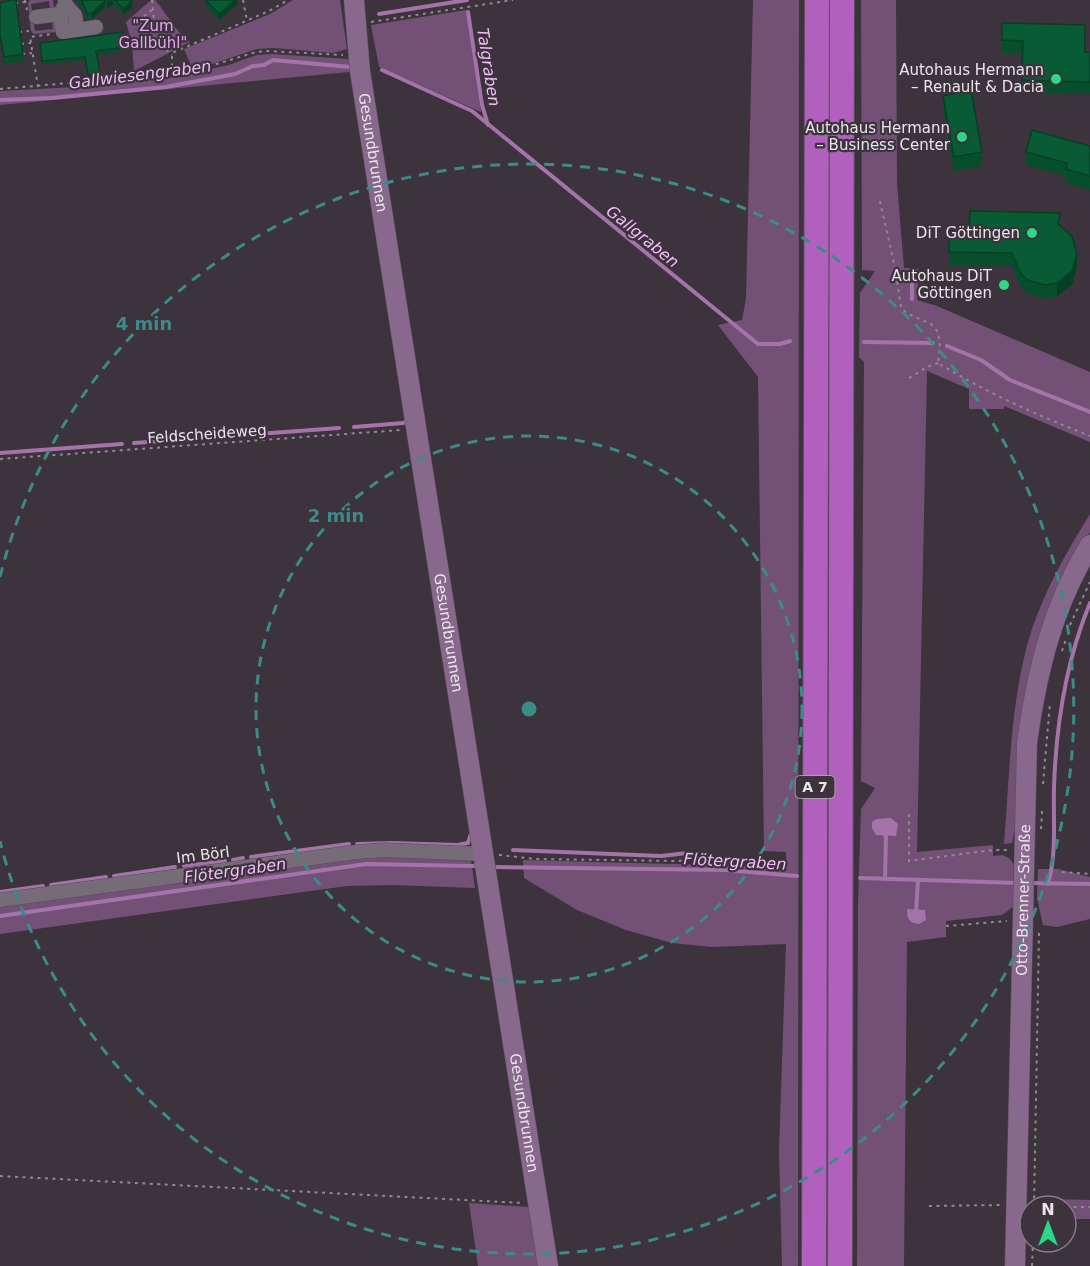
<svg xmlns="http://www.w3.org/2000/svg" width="1090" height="1266" viewBox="0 0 1090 1266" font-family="'DejaVu Sans',sans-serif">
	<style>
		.green { fill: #735177 }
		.water { fill: #a473aa }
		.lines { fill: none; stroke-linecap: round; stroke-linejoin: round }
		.stream { stroke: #a473aa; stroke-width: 4 }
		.street-casing { stroke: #574f58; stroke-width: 15 }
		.secondary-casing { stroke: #574f58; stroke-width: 21 }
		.highway-casing { stroke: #574f58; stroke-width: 26 }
		.path { stroke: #908991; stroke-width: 2; stroke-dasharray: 3 4.5; stroke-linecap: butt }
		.street { stroke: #766c77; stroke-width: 14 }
		.secondary { stroke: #88688c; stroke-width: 20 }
		.highway { stroke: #b260bd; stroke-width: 24 }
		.wall { fill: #074e2d }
		.shaded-wall { fill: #064024 }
		.building { fill: #085b34; stroke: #064024; stroke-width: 1.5 }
		.ring { fill: none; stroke: #3b8c87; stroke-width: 3; stroke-dasharray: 10 8 }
		.poi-dot { fill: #2ad885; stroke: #3c333d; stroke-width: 2 }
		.labels { text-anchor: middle; stroke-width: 4.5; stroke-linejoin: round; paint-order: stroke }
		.shield { fill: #3c333d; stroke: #b6afb7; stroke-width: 1.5 }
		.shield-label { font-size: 14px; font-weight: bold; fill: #eae4eb }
		.park-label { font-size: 15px; fill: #e9a5f1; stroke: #3c333d }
		.poi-label { font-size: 15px; fill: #eae4eb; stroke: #3c333d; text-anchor: end }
		.street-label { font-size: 15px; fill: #eae4eb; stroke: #3c333d }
		.water-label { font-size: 16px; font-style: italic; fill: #f3bcfa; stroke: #3c333d }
		.centre { fill: #3b8c87; stroke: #3c333d; stroke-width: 3 }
		.ring-label { font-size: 18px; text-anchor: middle; font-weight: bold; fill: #3b8c87; stroke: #3c333d; stroke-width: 4.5; stroke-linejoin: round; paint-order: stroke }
	</style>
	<rect width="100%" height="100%" fill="#3c333d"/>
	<g class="green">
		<polygon points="30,0 53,0 54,9 50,9 49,1 31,4 35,31 53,29 52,21 56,20 57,32 34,34 31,31 28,3"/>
		<path d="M 151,0 L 155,0 C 167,14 175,31 190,42 L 134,71 L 132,44 L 126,22 Z"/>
		<polygon points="293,0 340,0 347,49 333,53 274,48 257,49 212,64 192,68 184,49 270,14"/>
		<polygon points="753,0 799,0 798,1266 782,1266 779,1151 786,944 712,947 672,943 626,930 577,910 524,878 523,860 786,867 786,852 764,851 758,377 718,325 742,320 746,299"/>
		<polygon points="861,0 896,0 897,183 904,268 919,269 917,300 937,306 1090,372 1090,442 1004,406 1004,409 969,409 969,389 927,371 917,852 993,845 993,856 1003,855 1010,859 1014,865 1013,907 1002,915 946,921 946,937 907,942 904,1266 857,1266 858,904 861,809 875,788 861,781 864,362 859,357 860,293 875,271 862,270"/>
		<polygon points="466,10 481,112 379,67 371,25"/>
		<polygon points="272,54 349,59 349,72 0,105 0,91 76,87 172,77 229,65 257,55"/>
		<path d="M 1090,514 L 1090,532 L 1070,566 L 1012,843 L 1004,844 C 1010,773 1010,697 1032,629 C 1046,588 1067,551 1090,514 Z"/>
		<polygon points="367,856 471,860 475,888 393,885 347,886 0,934 0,905"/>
		<polygon points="1038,869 1058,869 1090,877 1090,919 1057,927 1043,925 1037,898"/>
		<polygon points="1049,1199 1090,1200 1090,1219 1066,1219 1066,1206 1049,1206"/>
		<polygon points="469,1203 529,1207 536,1219 542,1266 478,1266"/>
	</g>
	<g class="water">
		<polygon points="891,818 898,824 896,836 876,835 872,828 872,822 877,819"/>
		<path d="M 907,909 L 925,910 L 926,920 L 919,924 C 909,923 907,919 907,909 Z"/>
	</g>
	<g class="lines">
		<g class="stream">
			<polyline points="468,12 482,105 488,125"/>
			<polyline points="379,14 467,0"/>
			<polyline points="382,70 472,111 758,344 780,344 790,341"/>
			<polyline points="0,100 51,98 166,87 235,74 253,66 264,65 273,60 351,67 351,70"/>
			<polyline points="908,278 912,278 912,299"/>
			<polyline points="864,342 933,343"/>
			<polyline points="947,346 981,360 1010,380 1090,412"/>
			<polyline points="354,427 403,423 407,421 406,418"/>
			<polyline points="232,436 339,428"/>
			<polyline points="134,443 219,437"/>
			<polyline points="0,453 122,444"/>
			<polyline points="882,832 886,836 885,879"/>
			<polyline points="357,844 391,843 458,845 468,843 471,834"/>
			<polyline points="513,850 661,856 687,853"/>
			<polyline points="251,857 349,844"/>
			<polyline points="233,860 243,858"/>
			<polyline points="184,866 225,861"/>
			<polyline points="492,867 726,870 797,876"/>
			<polyline points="114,876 175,867"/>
			<polyline points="860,878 1018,883"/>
			<polyline points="1029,883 1090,884"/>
			<path d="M 1048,884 C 1057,853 1053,820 1054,788 C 1056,725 1066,661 1090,603"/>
			<polyline points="51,885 106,877"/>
			<polyline points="0,892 43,886"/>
			<polyline points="916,912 918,880"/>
			<polyline points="0,916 366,864 474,866"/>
		</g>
		<g class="street-casing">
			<g id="street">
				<polyline points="65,0 65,4 75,15 77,30 63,32 60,14 65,4"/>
				<polyline points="36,17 60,14"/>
				<polyline points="77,30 96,27"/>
				<polyline points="0,900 356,852 385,850 483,854"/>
			</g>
		</g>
		<g class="secondary-casing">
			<g id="secondary">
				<path id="s1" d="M 354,0 L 360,71 L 548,1266"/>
				<path id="s2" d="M 1015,1266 L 1027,743 C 1037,671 1052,608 1090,545"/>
			</g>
		</g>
		<g class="highway-casing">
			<g id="highway">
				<polyline points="814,1266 817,0"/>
				<polyline points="840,1266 842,0"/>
			</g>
		</g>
		<g class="path">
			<polyline points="25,0 27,10"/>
			<polyline points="152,0 155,29 169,53 172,55"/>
			<polyline points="243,0 247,21"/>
			<polyline points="15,3 25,2"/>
			<polyline points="138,21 152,10"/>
			<polyline points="371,22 513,0"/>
			<polyline points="19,32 29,31"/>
			<polyline points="21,44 31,43"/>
			<polyline points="22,54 32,53"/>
			<polyline points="172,74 172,53 269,11 288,0"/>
			<polyline points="38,87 30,37 52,34"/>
			<polyline points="0,89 172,74 207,67 256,52 267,51 343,55"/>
			<path d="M 880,201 L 895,268 L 901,307 L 906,313 L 931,324 L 938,332 L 940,346 L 938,363 C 987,393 1037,415 1090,436"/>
			<polyline points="909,378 927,367 938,363"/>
			<polyline points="0,459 401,430"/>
			<polyline points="1070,625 1090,582"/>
			<polyline points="1062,651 1066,639"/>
			<polyline points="1043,784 1050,703"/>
			<polyline points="909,814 909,861 993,850 1009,850"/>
			<polyline points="1041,829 1042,811"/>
			<polyline points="499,855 536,859 679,861 714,853"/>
			<polyline points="1062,872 1090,874"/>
			<polyline points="946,926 1007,921"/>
			<polyline points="0,1176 523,1203"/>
			<polyline points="929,1206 1001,1205"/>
			<polyline points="1034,1206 1039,933"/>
			<polyline points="1066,1207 1090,1207"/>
			<polyline points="1032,1266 1033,1242"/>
		</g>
		<use href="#street" class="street"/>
		<use href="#secondary" class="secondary"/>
		<use href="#highway" class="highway"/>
	</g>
	<g class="wall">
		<polygon points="76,0 132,0 132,7 123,15 113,4 107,9 105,7 92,19 87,19 83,9"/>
		<polygon points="205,0 237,0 237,4 219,20 205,5"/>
		<polygon points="0,3 23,54 23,61 4,64 0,41"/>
		<polygon points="1002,23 1085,52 1090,52 1090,94 1022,93 1023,53 1002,53"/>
		<polygon points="40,43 126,47 126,50 97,55 100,77 88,78 85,60 42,64"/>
		<polygon points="943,96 982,152 982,166 954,171 943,109"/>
		<polygon points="1090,146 1090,190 1066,183 1066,176 1026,165 1026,152"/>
		<polygon points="1060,226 1077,267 1072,285 1057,296 1045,299 1027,293 1019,284 1012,266 949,265 949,230 969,230"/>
	</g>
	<g class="shaded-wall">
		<polygon points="111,0 113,0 113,4 107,9 107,3"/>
		<polygon points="235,0 237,0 237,4 219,20 219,14"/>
		<polygon points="105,1 105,7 92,19 92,13"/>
		<polygon points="132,1 132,7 123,15 123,9"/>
		<polygon points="1077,254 1077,267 1072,285 1057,296 1057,283"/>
	</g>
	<g class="building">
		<polygon points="12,0 16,0 23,54 4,57 0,35 0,3"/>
		<polygon points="81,0 111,0 107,3 105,1 92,13 87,13 83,3"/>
		<polygon points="115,0 131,0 132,1 123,9"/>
		<polygon points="206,0 235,0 219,14"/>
		<polygon points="1002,23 1085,25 1085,52 1090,52 1090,82 1022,80 1023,41 1002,40"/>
		<polygon points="123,32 126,47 96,51 100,73 88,75 85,57 42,61 40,43"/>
		<polygon points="971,90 982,152 954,157 943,96"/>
		<polygon points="1032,130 1090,146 1090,176 1066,169 1067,163 1026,152"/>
		<polygon points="970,211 1060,213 1058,224 1072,236 1077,254 1072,271 1057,283 1045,285 1027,280 1019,271 1012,253 949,252 949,230 969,230"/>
	</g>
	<g class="ring">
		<circle cx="529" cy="709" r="273"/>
		<path d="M0 577A545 545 0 1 1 0 841"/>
	</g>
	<g class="poi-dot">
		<circle cx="1056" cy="79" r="6"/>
		<circle cx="962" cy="137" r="6"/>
		<circle cx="1032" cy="233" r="6"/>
		<circle cx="1004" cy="285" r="6"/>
	</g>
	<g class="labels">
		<rect class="shield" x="795.5" y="776" width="39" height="22" rx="4.5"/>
		<g class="shield-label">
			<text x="815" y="792">A 7</text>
		</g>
		<g class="park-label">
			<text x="153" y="31">"Zum<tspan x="153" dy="17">Gallbühl"</tspan></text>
		</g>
		<g class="poi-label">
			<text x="1044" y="75">Autohaus Hermann<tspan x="1044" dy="17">– Renault &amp; Dacia</tspan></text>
			<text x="950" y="133">Autohaus Hermann<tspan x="950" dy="17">– Business Center</tspan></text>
			<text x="1020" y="238">DiT Göttingen</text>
			<text x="992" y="281">Autohaus DiT<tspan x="992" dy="17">Göttingen</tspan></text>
		</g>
		<g class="street-label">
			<text dy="5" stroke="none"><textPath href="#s1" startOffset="154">Gesundbrunnen</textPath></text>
			<text transform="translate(207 434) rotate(-4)" y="5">Feldscheideweg</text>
			<text dy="5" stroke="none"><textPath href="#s1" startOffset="640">Gesundbrunnen</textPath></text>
			<text transform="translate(203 855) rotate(-7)" y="5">Im Börl</text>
			<text dy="5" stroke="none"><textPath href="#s2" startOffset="366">Otto-Brenner-Straße</textPath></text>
			<text dy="5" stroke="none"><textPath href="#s1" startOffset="1126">Gesundbrunnen</textPath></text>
		</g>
		<g class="water-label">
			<text transform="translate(489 67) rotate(81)" y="6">Talgraben</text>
			<text transform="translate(140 74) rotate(-7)" y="6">Gallwiesengraben</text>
			<text transform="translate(643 236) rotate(39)" y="6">Gallgraben</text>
			<text transform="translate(735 861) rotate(3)" y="6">Flötergraben</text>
			<text transform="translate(235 870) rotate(-8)" y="6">Flötergraben</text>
		</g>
	</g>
	<circle cx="529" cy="709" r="9" class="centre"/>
	<g class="ring-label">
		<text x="144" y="330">4 min</text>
		<text x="336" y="522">2 min</text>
	</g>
	<g transform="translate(1048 1224)"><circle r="28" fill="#3c333d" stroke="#827a83" stroke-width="1.5"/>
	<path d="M0-4.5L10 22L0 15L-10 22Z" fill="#2ad885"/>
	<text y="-9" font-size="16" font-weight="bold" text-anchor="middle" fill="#eae4eb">N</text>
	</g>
</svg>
